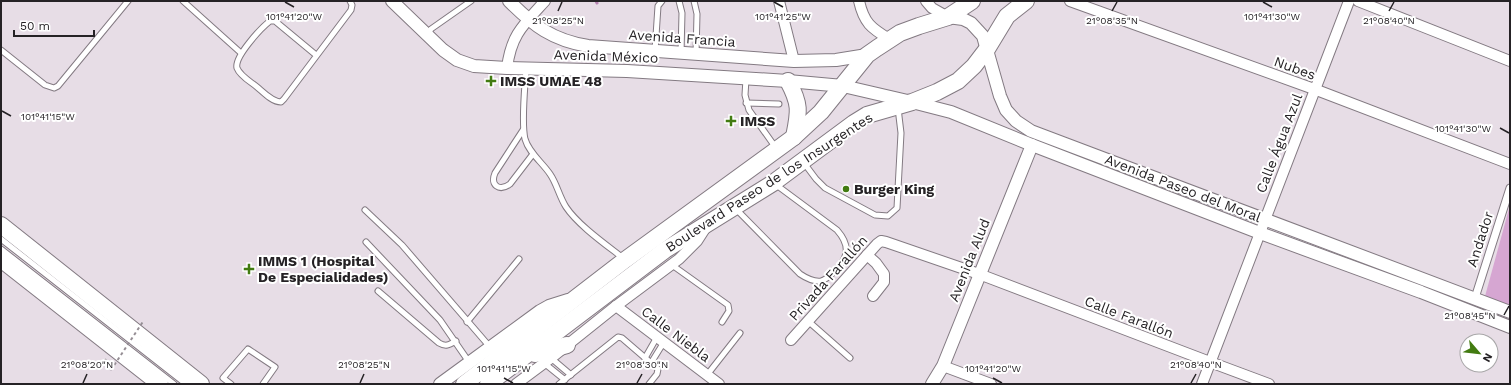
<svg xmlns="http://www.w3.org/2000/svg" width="1511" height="385" viewBox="0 0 1511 385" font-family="'Work Sans',sans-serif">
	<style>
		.green { fill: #d6a6d2 }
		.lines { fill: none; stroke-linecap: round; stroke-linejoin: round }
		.stream { stroke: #b784b3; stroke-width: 3 }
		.service-casing { stroke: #837a82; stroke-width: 7 }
		.pedestrian-casing { stroke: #837a82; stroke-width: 9 }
		.minor-casing { stroke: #837a82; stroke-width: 12 }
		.tertiary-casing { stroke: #837a82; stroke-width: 14 }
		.primary-casing { stroke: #837a82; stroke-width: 18 }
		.path { stroke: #958e94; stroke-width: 2; stroke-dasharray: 3 3; stroke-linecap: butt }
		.service { stroke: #fff; stroke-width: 5 }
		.pedestrian { stroke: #fff; stroke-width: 7 }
		.minor { stroke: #fff; stroke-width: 10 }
		.tertiary { stroke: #fff; stroke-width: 12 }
		.primary { stroke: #fff; stroke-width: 16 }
		.path-bridge { stroke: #958e94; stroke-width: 2; stroke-dasharray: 3 3; stroke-linecap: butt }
		.ticks { fill: none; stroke: #252225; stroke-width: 1.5 }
		.poi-dot { fill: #427b11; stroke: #fff; stroke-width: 1.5 }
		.labels { text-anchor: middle; stroke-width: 4; stroke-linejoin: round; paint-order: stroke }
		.street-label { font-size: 14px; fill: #252225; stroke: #fff }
		.poi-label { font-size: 14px; font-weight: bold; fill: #252225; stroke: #fff; text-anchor: start }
		.ticks-label { font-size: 10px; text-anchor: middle; fill: #252225; stroke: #fff; stroke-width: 4; stroke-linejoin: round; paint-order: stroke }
	</style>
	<rect width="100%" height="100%" fill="#e7dde6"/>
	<polygon class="green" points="1510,205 1510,307 1484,300"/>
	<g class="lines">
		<polyline class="stream" points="596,1 597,3"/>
		<g class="service-casing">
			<g id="service">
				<polyline points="183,1 241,53"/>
				<polyline points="679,1 682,13 681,53"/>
				<polyline points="694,1 697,14 696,54"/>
				<polyline points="428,34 431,29 471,1"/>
				<polyline points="1,50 45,85 54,88 58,86 128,1"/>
				<polyline points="655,51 658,6 662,1"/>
				<path d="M 316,55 L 275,21 L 270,21 C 261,28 234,57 237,68 C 240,76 251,82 257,87 C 263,92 272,102 281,102 L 284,99 L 351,10 L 352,5 L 350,1"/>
				<path d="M 526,69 C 525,88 521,122 525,139 C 529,153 542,162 550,174 C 557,184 559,196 566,207 C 578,225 605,244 623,258"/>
				<polyline points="746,79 745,95 749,110 776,148"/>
				<polyline points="746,103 779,104"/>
				<path d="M 523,130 L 495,173 C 490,185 499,192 510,184 L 533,154"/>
				<polyline points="804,163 816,179 825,188 875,215 888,216 897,208 901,133 898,108"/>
				<path d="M 736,209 L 800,274 C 806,278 813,282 821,281 C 826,280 832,274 836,270 C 849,256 850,245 837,230 L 775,184"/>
				<polyline points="365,210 402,245 490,347"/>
				<polyline points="1,239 186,384"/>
				<polyline points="366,242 440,320 469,362"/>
				<polyline points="1,249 174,384"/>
				<polyline points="672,265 728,305 729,311 722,322"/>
				<path d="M 378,291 L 439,343 C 446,347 449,345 456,341"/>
				<polyline points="808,321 850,358"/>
				<polyline points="467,322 519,259"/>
				<polyline points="551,358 571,375"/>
				<polyline points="645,358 657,337"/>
				<polyline points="544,363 565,380"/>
				<polyline points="651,363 664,342"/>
				<polyline points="707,375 740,333"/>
				<polyline points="231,384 223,378 248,349 275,367 263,384"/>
				<polyline points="559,384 618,337 622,338 658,369 657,374 649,384"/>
			</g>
		</g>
		<g class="pedestrian-casing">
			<polyline id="pedestrian" points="1475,298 1510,188"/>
		</g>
		<g class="minor-casing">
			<g id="minor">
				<polyline points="779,1 794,61"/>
				<path d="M 859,1 C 864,23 871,28 889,39"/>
				<polyline points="926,1 932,8 948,17"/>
				<polyline points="1070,1 1314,89 1510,164"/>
				<polyline points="1358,1 1510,61"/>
				<path d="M 507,68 C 511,35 523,25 545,1"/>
				<polyline points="867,255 876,263 884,274 884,282 873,296"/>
				<polyline points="616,306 719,384"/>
				<polyline points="791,340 877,244 881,241 886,242 979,274 1210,362 1269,384"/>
				<polyline points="943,366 991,384"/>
				<polyline points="516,384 551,358 616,306 679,259 697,241 706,227"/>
				<polyline points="1202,384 1349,1"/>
			</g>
		</g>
		<g class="tertiary-casing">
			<g id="tertiary">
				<polyline points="392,1 443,50 457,60 474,66 507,68 627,71 788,81 843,86 912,102 951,112 1032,145 1260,233 1421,292 1510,327"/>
				<path d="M 509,1 C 534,26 552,40 588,46 L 794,61 L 836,60 L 867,55"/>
				<polyline points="948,17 963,19 971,23 983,36 1000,96 1006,110 1016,121 1031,131 1510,312"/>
				<polyline points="440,384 540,311 549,306 568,300"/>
				<polyline points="932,384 943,366 1032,145"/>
			</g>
		</g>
		<g class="primary-casing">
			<g id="primary">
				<path d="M 788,81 C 801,105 799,112 794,137"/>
				<polyline points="1,225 201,384"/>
				<polyline points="1,259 160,384"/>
				<polyline points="535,354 567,345"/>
				<polyline points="464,384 625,260 794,137 821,112 867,55 877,48 900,33 919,26 948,17 972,1"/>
				<polyline points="488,384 665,250 773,183 854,123 867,115 912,102 937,92 958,81 974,66 987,49 1007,16 1026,1"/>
			</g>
		</g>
		<polyline class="path" points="105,359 111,370"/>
		<use href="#service" class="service"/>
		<use href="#pedestrian" class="pedestrian"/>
		<use href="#minor" class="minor"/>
		<use href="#tertiary" class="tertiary"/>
		<use href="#primary" class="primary"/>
		<polyline class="path-bridge" points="111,370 144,320"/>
	</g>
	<path class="ticks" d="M 285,2 L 294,7M 774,2 L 783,7M 1263,2 L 1272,7M 558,11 L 562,2M 1112,11 L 1117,2M 1389,11 L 1394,2M 2,111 L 11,116M 1500,128 L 1509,133M 1504,315 L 1509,306M 504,378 L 513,383M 993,378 L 1002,383M 83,383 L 87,374M 360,383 L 364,374M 637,383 L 642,374M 1191,383 L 1196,374"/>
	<g class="poi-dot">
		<path d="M489 75h4v4h4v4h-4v4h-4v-4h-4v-4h4z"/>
		<path d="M729 115h4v4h4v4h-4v4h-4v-4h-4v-4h4z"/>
		<circle cx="846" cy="189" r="4"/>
		<path d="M247 263h4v4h4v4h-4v4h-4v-4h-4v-4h4z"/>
	</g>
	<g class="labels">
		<g class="street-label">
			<text transform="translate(682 38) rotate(4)" y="5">Avenida Francia</text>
			<text transform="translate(606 56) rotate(2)" y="5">Avenida México</text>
			<text transform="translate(1295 68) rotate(20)" y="5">Nubes</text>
			<text transform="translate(1279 143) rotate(-69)" y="5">Calle Água Azul</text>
			<text transform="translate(769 182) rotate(-33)" y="5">Boulevard Paseo de los Insurgentes</text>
			<text transform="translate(1183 188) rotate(21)" y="5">Avenida Paseo del Moral</text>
			<text transform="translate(1480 239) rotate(-72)" y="5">Andador</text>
			<text transform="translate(969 260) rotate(-68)" y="5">Avenida Alud</text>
			<text transform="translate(828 278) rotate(-48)" y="5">Privada Farallón</text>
			<text transform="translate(1129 317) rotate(21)" y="5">Calle Farallón</text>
			<text transform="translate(676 334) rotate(37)" y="5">Calle Niebla</text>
		</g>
		<g class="poi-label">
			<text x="500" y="86">IMSS UMAE 48</text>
			<text x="740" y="126">IMSS</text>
			<text x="854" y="194">Burger King</text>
			<text x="258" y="266">IMMS 1 (Hospital<tspan x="258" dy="16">De Especialidades)</tspan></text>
		</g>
	</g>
	<g class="ticks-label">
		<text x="294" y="20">101°41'20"W</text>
		<text x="1272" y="20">101°41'30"W</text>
		<text x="783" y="20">101°41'25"W</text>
		<text x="558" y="24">21°08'25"N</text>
		<text x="1112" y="24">21°08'35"N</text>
		<text x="1389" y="24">21°08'40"N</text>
		<text x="48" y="120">101°41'15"W</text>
		<text x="1463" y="132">101°41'30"W</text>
		<text x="1470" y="319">21°08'45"N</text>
		<text x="87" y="368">21°08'20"N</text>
		<text x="364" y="368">21°08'25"N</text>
		<text x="642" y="368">21°08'30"N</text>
		<text x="1196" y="368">21°08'40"N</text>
		<text x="504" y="372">101°41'15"W</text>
		<text x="993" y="372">101°41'20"W</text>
	</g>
	<rect width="1511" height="385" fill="none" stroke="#252225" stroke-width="4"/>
	<g transform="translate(1479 353) rotate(118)"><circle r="19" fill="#ffffff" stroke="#a8a7a8"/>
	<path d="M0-3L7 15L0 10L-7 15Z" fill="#427b11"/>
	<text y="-6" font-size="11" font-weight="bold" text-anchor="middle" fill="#252225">N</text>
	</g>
	<path d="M14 30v6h80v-6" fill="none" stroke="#252225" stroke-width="2"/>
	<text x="20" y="30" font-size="12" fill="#252225" stroke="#ffffff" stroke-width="3" paint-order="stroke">50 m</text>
</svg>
